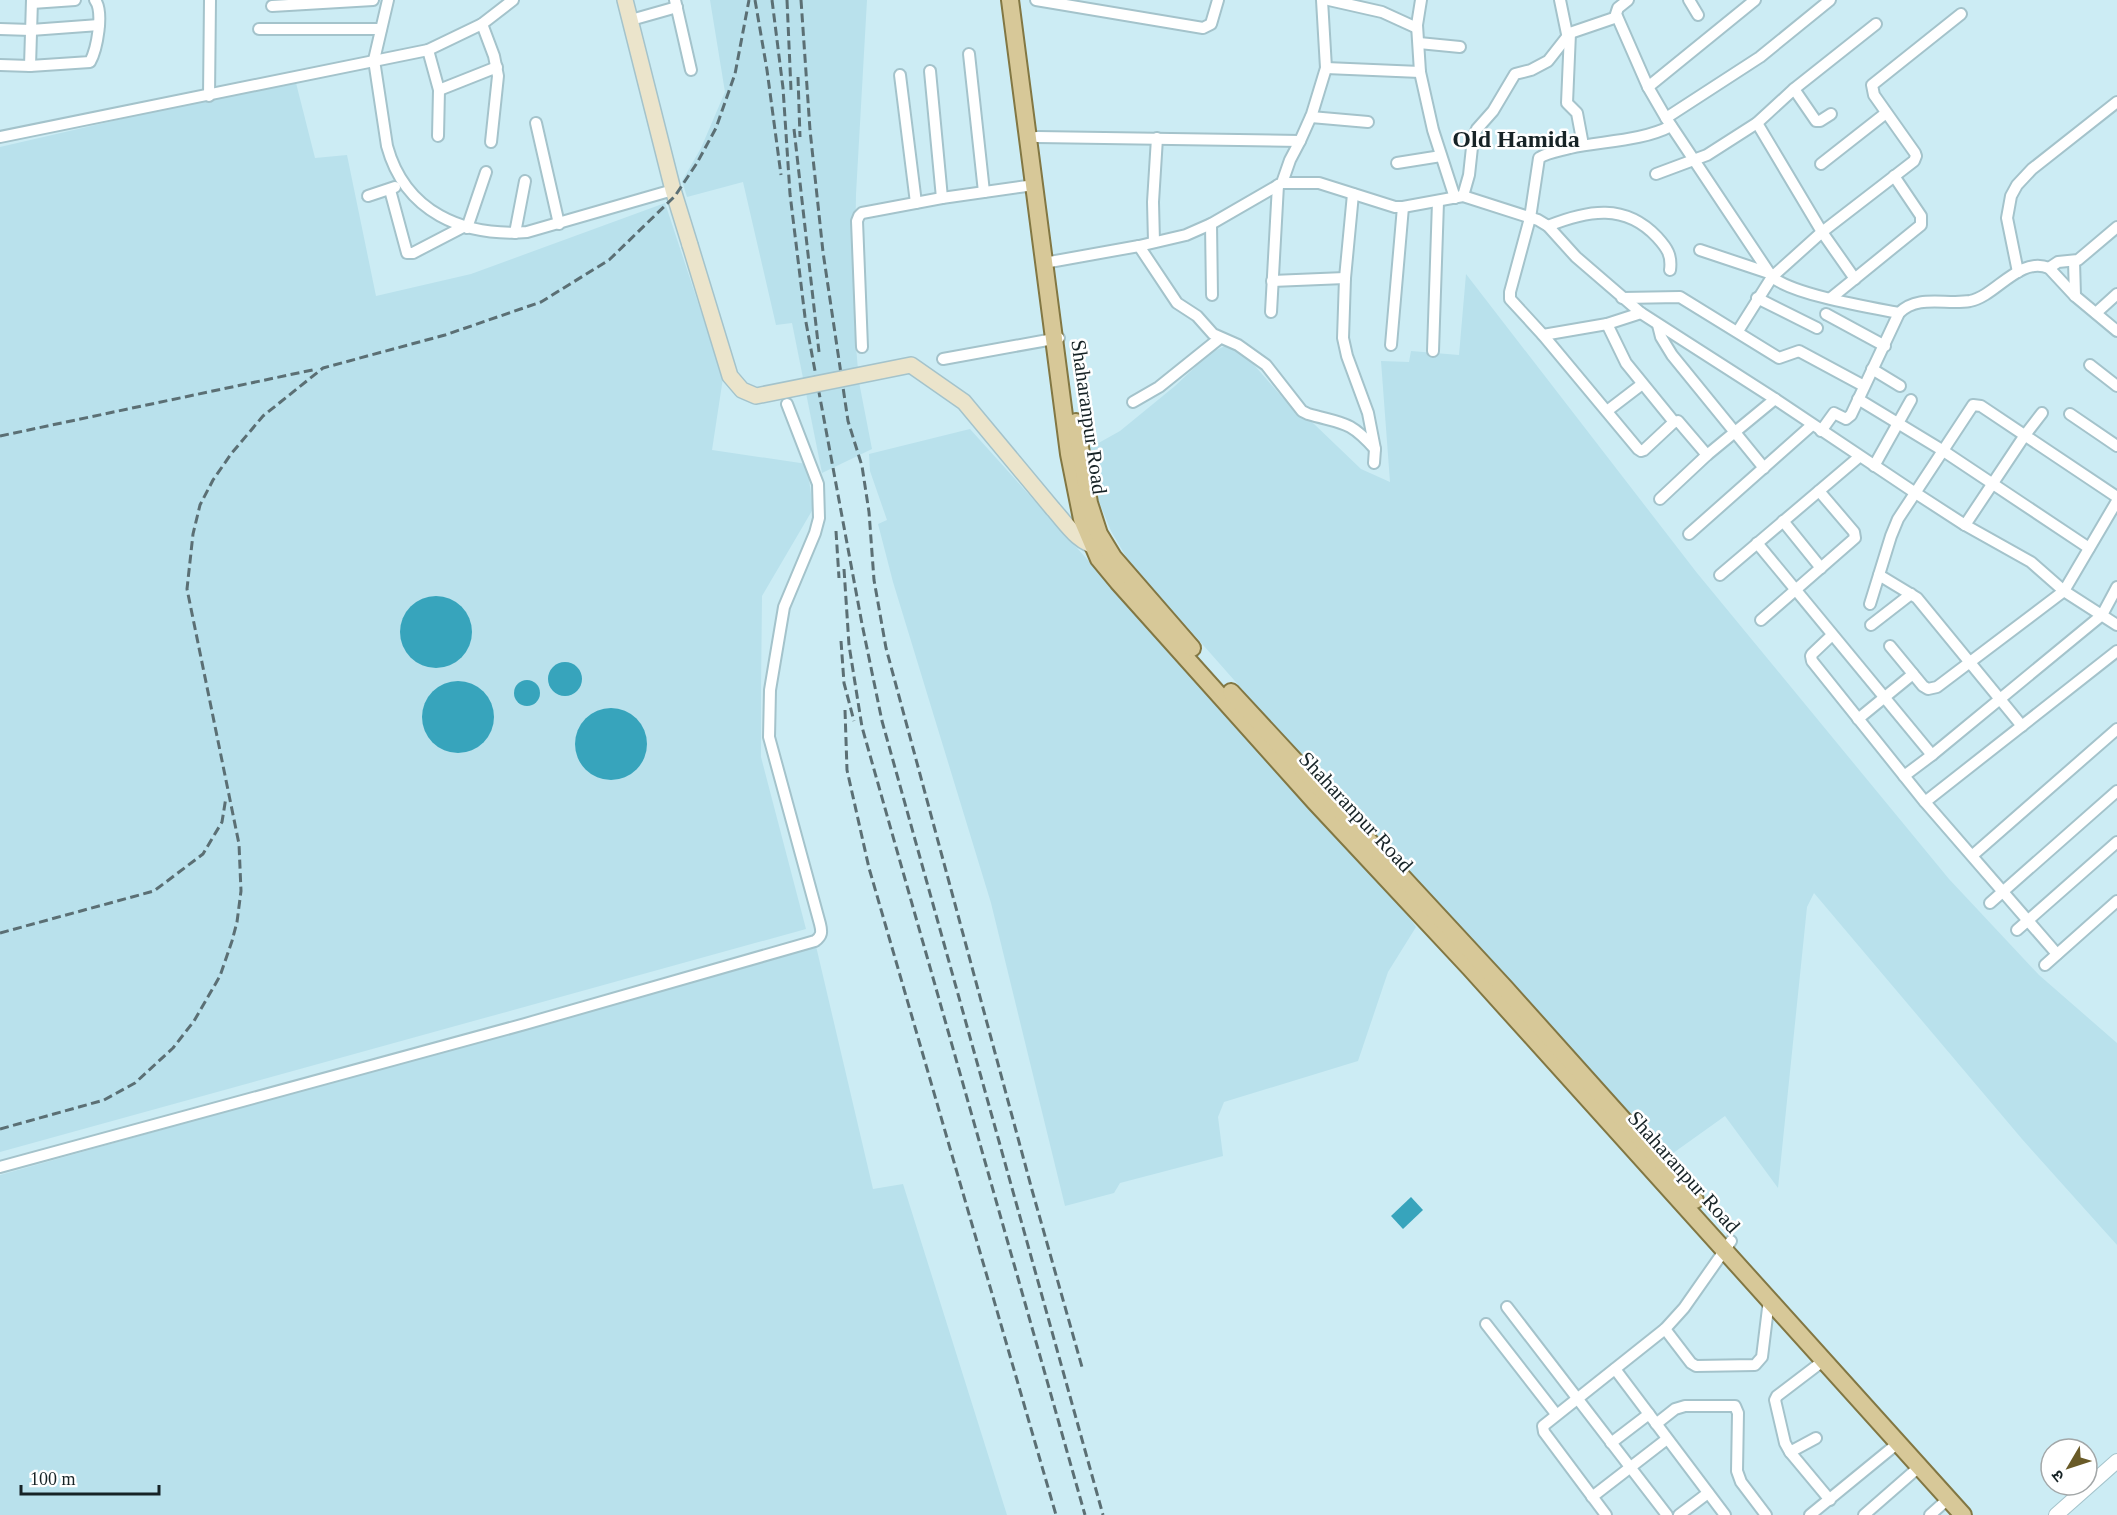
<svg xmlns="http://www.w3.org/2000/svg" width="2117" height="1515" viewBox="0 0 2117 1515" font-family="'Times New Roman','Noto Sans Devanagari',serif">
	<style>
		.built { fill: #b9e1ec }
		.water { fill: #37a4bc }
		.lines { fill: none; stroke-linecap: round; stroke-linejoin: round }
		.minor-casing { stroke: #a4c3cb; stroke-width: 14 }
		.tertiary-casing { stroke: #a4c3cb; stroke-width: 16 }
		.secondary-casing { stroke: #a4c3cb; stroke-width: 18 }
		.primary-casing { stroke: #827743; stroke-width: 20 }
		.minor { stroke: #fff; stroke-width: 10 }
		.tertiary { stroke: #fff; stroke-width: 14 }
		.secondary { stroke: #ebe4cb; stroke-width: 15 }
		.primary { stroke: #d7c898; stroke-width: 16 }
		.rail { stroke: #5b6f74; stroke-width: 3; stroke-dasharray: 9 4.5; stroke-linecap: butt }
		.secondary-bridge-casing { stroke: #a4c3cb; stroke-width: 18; stroke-linecap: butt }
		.secondary-bridge { stroke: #ebe4cb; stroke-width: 15 }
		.labels { text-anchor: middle; stroke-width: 5; stroke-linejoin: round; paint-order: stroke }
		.street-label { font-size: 21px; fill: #172326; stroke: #fff }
		.quarter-label { font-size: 24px; font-weight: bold; fill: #172326; stroke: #fff }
	</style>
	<rect width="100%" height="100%" fill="#ccecf4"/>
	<g class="built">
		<polygon points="710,0 867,0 856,194 854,322 859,382 872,449 822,473 792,323 776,325 743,182 687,197 682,181 701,148 725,92"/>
		<polygon points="295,79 315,158 347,155 376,296 471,274 665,203 723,378 712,450 807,464 813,509 762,596 761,691 761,757 806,929 0,1152 0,147"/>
		<polygon points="1466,274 1697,573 1949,879 2039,975 2117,1043 2117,1245 2022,1139 1814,893 1807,907 1778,1188 1725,1116 1669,1156 1280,732 1128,560 1111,531 1095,492 1086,450 1120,431 1175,386 1210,353 1227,345 1241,350 1283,398 1313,423 1361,469 1390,482 1381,361 1409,362 1411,351 1459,355"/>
		<polygon points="970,429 1167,648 1391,892 1416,927 1388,972 1358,1061 1224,1102 1218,1117 1223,1156 1120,1183 1114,1193 1065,1206 991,903 893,582 878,524 887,520 870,471 869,454"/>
		<polygon points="816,946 873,1189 903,1184 1007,1515 0,1515 0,1175"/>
	</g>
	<g class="water">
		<circle cx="436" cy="632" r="36"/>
		<circle cx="565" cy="679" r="17"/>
		<circle cx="527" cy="693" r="13"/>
		<circle cx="458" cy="717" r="36"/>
		<circle cx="611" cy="744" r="36"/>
		<polygon points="1411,1197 1423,1210 1403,1229 1391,1216"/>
	</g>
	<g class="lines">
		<g class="minor-casing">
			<g id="minor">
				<path d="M 388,0 L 374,60 L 387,146 C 405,212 463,237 527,232 L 673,190"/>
				<polyline points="675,0 691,70"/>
				<polyline points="1036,0 1203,28 1211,24 1218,0"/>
				<polyline points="1329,0 1382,12 1417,28"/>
				<polyline points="1421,0 1417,25 1420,72 1433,130 1455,198"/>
				<polyline points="1560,0 1567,34"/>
				<path d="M 1628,0 L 1618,8 L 1616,14 L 1648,87 L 1666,118 L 1772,277 C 1795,295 1868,307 1899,313"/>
				<polyline points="1689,0 1698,15"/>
				<polyline points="32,3 75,0"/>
				<polyline points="272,6 373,0"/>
				<polyline points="631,20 677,7"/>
				<polyline points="482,24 494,56 498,76 491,142"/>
				<polyline points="0,29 31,30 99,25"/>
				<polyline points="259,29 381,29"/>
				<polyline points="1570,33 1567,103 1577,113 1583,145"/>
				<polyline points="1419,43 1460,47"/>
				<polyline points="428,50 439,90 438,136"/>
				<polyline points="969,54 984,192"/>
				<path d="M 0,65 L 30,66 L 90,62 C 97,49 104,12 95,0"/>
				<polyline points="30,66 32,0"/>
				<polyline points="1326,68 1420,72"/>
				<polyline points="930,71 942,198"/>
				<polyline points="900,75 916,203"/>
				<polyline points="1648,87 1755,0"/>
				<polyline points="1794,89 1816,121 1820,121 1831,114"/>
				<polyline points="439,90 497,67"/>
				<polyline points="209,96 210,0"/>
				<polyline points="1311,117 1368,122"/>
				<polyline points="1666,118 1760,57 1830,0"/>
				<polyline points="536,123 559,224"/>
				<polyline points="1757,123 1822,232 1855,279"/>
				<path d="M 1671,126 C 1642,141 1603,141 1570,148 C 1559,151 1548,152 1539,158 L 1530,218 L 1510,292 L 1510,299 L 1543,335 L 1638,449 L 1641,451 L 1644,450 L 1674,422 L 1678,421 L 1707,455"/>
				<polyline points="0,137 428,50 482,24 513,0"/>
				<polyline points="1037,137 1300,141"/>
				<polyline points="1397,163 1441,156"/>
				<polyline points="1821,164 1886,113"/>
				<polyline points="1656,174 1707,155 1757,123 1794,89 1876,24"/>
				<polyline points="1282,183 1290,160 1300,141 1312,114 1326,68 1322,0"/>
				<polyline points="390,190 407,253 413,253 463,227"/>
				<polyline points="1353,194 1345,278 1343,338 1347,356 1368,413 1375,449 1374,463"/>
				<polyline points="368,196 395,187"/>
				<polyline points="1463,196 1469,175 1473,138 1477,129 1493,111 1515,74 1531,70 1548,61 1570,33 1617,17"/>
				<polyline points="1211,224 1212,295"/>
				<path d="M 1548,226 C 1588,210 1625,203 1657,237 C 1667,248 1672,255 1670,270"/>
				<polyline points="467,228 486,172"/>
				<polyline points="515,233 525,181"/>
				<polyline points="1154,242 1153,202 1157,138"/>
				<path d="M 1139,246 L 1177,303 L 1197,316 L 1213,334 L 1238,345 L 1266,365 L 1302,411 L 1308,414 C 1343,424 1349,420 1375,449"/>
				<polyline points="1700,250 1769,273"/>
				<polyline points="2074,261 2075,296"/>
				<polyline points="1044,263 1139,246 1186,235 1211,224 1282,183 1319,183 1395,207 1403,207 1463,196 1538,220 1548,226 1576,257 1641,313 1775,399 1914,492 1965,525 2031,562 2064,591 2117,625"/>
				<polyline points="2049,268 2058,262 2078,260 2117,227"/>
				<polyline points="2018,272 2007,218 2011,196 2017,185 2032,169 2117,102"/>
				<polyline points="1272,281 1345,278"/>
				<polyline points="1622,298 1680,297 1779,358 1799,351 1864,386"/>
				<polyline points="1757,298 1817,328"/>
				<polyline points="1831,298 1921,225 1921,216 1894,176"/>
				<polyline points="1271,312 1278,185"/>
				<polyline points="2096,313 2117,294"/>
				<polyline points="1826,314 1885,346"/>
				<polyline points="1607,324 1626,363 1674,422"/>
				<polyline points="1658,325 1661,337 1672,355 1764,468"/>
				<polyline points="1738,331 1772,277 1822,232 1914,161 1916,156 1915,153 1874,95 1872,85 1961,14"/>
				<polyline points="1543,335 1607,324 1641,313"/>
				<polyline points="1391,345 1403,207"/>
				<polyline points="862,347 857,221 859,216 862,213 942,198 1034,185"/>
				<polyline points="1433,351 1438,202"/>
				<polyline points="943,359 1059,338"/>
				<polyline points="2090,365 2117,386"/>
				<polyline points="1872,369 1900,386"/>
				<polyline points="1858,399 1942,450 2089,548"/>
				<polyline points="1133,402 1159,387 1220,338"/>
				<polyline points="1607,411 1641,385"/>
				<polyline points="2070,414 2117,446"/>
				<path d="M 1821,431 L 1834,413 L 1846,419 L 1851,415 L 1899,313 C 1918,294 1945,305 1970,301 C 1996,296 2019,256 2049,268 L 2075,296 L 2117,331"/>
				<polyline points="1874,466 1911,400"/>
				<polyline points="1660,499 1707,455 1775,399"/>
				<polyline points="1783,521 1821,568"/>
				<polyline points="1965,525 2025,435 2042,413"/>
				<polyline points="1689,534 1812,425"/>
				<polyline points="1757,543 1932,755"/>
				<polyline points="1720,575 1859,457"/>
				<polyline points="1879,575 1917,598 2022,726"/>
				<polyline points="1870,604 1891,536 1898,519 1973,405 1981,406 2117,497"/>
				<polyline points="1761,620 1855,538 1854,532 1819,491"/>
				<polyline points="1871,625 1911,594"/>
				<polyline points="1832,635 1812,654 1811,656 1812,661 1925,802 2057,954"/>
				<polyline points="1890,646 1923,686 1928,689 1937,687 2064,591 2117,501"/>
				<polyline points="1858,719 1913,674"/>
				<polyline points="1904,776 1932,755 2102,615 2117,587"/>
				<polyline points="1925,802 2117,651"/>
				<polyline points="1973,855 2117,729"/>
				<polyline points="1990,903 2117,791"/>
				<polyline points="2017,930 2117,842"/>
				<polyline points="2045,965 2117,901"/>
				<path d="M 0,1167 L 525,1024 L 815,941 C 822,936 822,932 820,924 L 769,737 L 770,690 L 784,607 L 815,533 L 819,518 L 818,484 L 787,404"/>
				<polyline points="1507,1307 1667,1515"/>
				<polyline points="1486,1324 1556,1414"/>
				<polyline points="1665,1329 1691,1363 1696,1366 1755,1365 1762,1357 1769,1300"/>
				<polyline points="1615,1369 1725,1515"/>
				<polyline points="1656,1424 1675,1409 1685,1406 1735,1406 1738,1413 1737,1471 1741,1482 1766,1515"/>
				<polyline points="1816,1438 1790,1452 1785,1443 1775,1400 1777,1396 1823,1361"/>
				<polyline points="1611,1443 1649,1414"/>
				<polyline points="1790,1452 1830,1500"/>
				<polyline points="1592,1497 1667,1439"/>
				<polyline points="1606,1515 1544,1432 1543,1426 1665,1329 1684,1308 1731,1241"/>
				<polyline points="1679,1515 1708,1493"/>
				<polyline points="1810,1515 1898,1443"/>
				<polyline points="1864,1515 1919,1467"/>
				<polyline points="1930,1515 1948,1499"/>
			</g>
		</g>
		<g class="tertiary-casing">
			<polyline id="tertiary" points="2056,1515 2117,1461"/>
		</g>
		<g class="secondary-casing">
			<g id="secondary">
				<polyline points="625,0 673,190 690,245"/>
				<path d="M 1053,509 C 1064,521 1080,546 1098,546"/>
			</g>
		</g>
		<g class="primary-casing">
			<g id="primary">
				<polyline points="1010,0 1069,454 1082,519 1099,559 1118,582 1315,802 1470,968 1963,1515"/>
				<polyline points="1076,422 1089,503 1099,534 1113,557 1192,648"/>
				<polyline points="1231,692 1505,988 1695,1200"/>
			</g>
		</g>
		<use href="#minor" class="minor"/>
		<use href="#tertiary" class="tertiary"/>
		<use href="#secondary" class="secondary"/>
		<use href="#primary" class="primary"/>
		<g class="rail">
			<polyline points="755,0 767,70 781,175"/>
			<polyline points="772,0 783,88 790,194 805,317 862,624 882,721 1103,1515"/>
			<polyline points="787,0 791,90"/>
			<polyline points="801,0 810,130 823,252 848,421 862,466 869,512 874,580 886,648 1032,1190 1082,1367"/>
			<polyline points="798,77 800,137"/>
			<polyline points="794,129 819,352"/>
			<polyline points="0,436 317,369"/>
			<polyline points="836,531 839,578"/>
			<polyline points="844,569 849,645 862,727 1085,1515"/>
			<polyline points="841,641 844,683 854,721"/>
			<polyline points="845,710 847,770 869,868 1056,1515"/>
			<polyline points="0,933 154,891 203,854 222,822 226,797"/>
			<polyline points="0,1129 104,1100 135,1083 173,1048 194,1021 220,976 232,941 237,922 241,891 239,844 187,589 193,534 200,505 213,480 231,454 263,416 323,368 445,335 541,302 609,260 675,196 697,163 716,128 735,74 749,0"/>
		</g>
		<g class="secondary-bridge-casing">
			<polyline id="secondary-bridge" points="690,245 730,376 742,390 756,396 911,365 964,402 1053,509"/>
		</g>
		<use href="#secondary-bridge" class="secondary-bridge"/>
	</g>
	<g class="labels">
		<g class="street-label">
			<text transform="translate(1089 417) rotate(82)" y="7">Shaharanpur Road</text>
			<text transform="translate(1356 812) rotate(47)" y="7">Shaharanpur Road</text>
			<text transform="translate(1684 1172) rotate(48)" y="7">Shaharanpur Road</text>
		</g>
		<g class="quarter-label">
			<text x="1516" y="147">Old Hamida</text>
		</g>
	</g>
	<g transform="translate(2069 1467) rotate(231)"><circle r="28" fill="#ffffff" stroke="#a2a7a8" stroke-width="1.5"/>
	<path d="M0-4.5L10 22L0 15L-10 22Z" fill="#695a27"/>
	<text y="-9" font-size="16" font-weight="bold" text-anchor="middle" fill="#172326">उ</text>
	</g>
	<path d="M21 1485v9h138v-9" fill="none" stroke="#172326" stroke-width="3"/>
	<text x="30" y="1485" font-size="18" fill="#172326" stroke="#ffffff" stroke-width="4.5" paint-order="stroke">100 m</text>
</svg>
